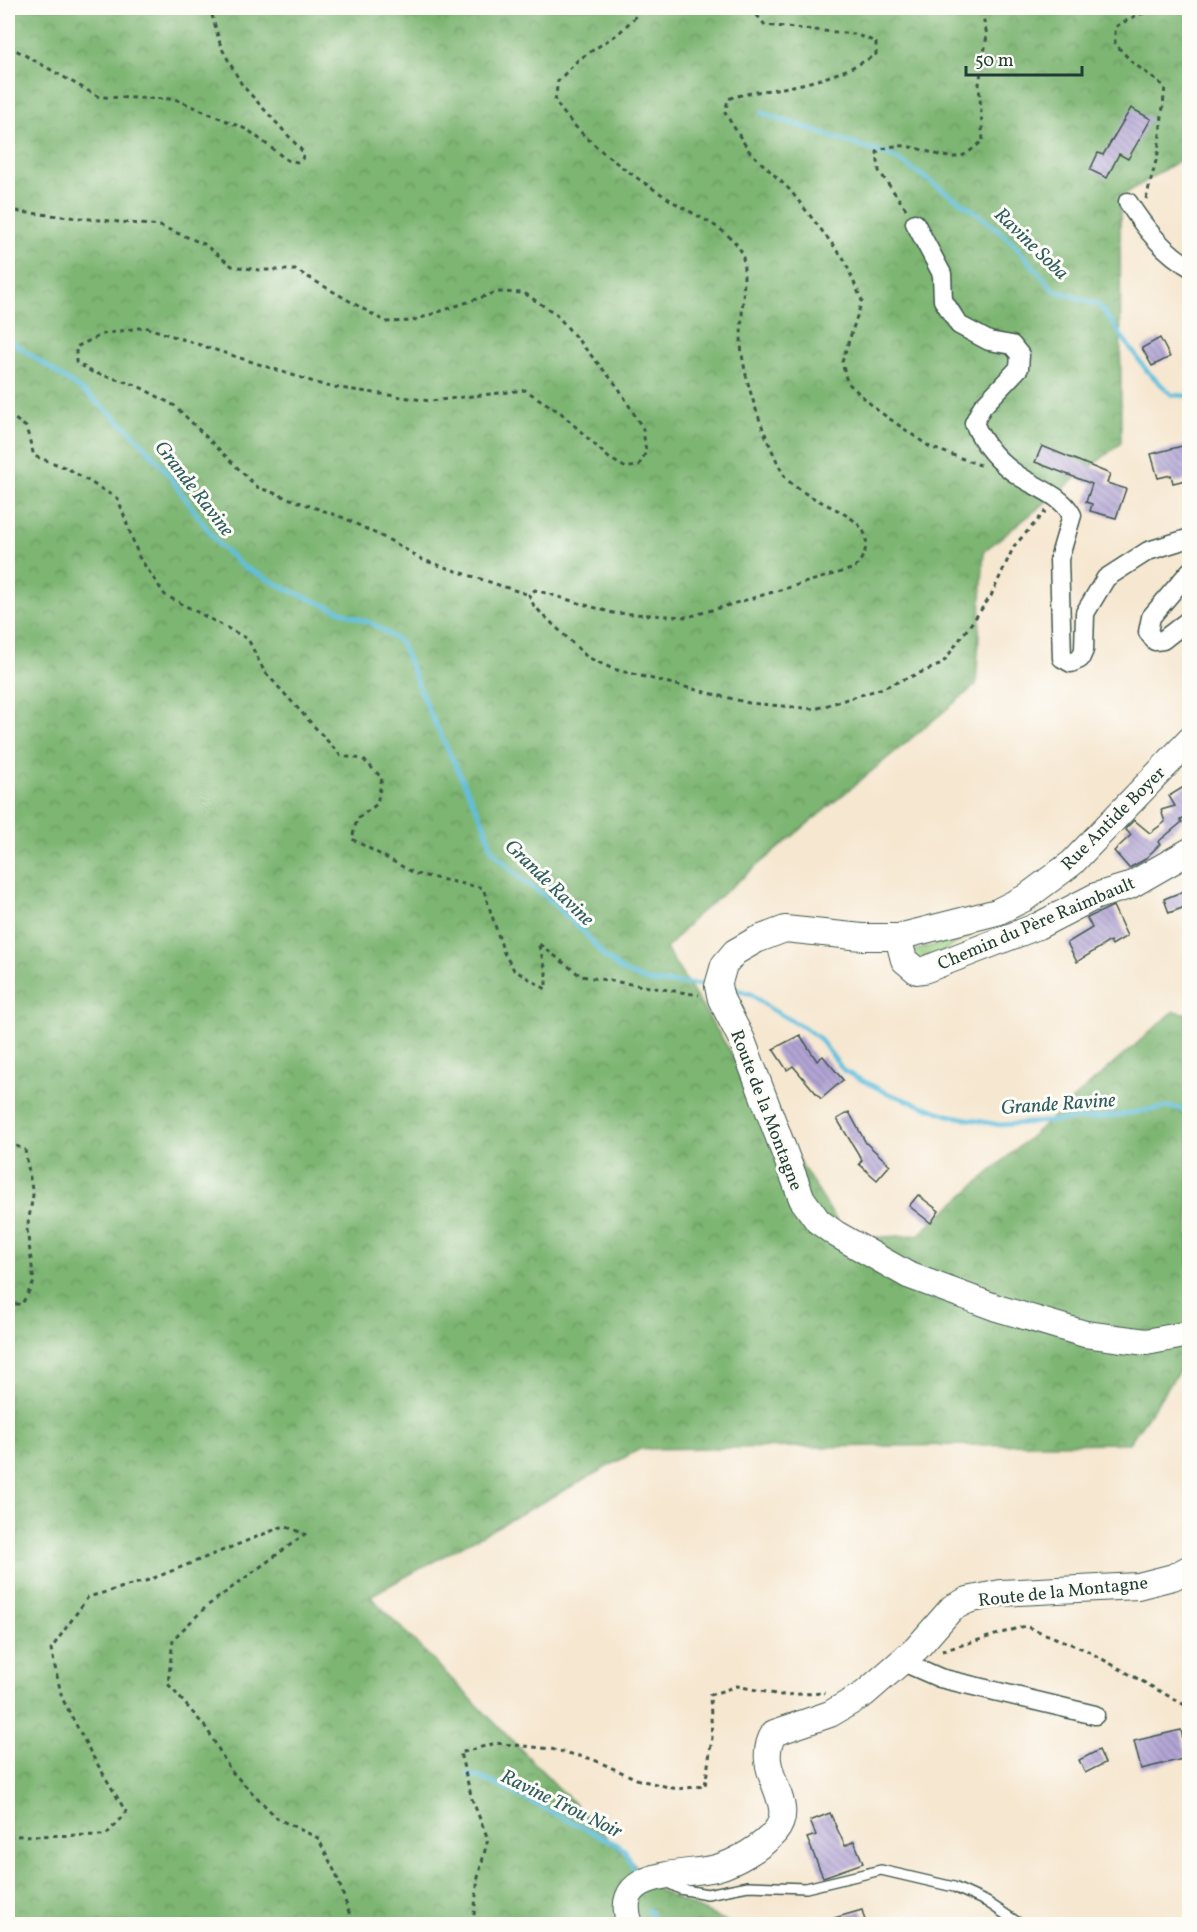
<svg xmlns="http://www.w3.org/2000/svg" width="1197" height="1932" viewBox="0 0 1197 1932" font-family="Vollkorn,serif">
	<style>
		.grass { fill: url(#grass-tufts); stroke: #5e885c; stroke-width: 1.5 }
		.forest { fill: url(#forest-crowns); stroke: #4e7953; stroke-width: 1.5 }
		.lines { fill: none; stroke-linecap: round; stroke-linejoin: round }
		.stream { stroke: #60bfde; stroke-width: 4.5 }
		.building { fill: url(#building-back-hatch) }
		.lane-casing { stroke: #3f564b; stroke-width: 12 }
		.street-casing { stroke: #3f564b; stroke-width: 21 }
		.secondary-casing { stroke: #3f564b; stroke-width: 28 }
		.path { stroke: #3f564b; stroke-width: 3; stroke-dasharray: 4.5 4.5; stroke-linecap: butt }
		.lane { stroke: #fff; stroke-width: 9 }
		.street { stroke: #fff; stroke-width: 18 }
		.secondary { stroke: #fff; stroke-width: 26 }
		.labels { text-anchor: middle; stroke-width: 6; stroke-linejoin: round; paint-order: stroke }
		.street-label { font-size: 18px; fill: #1f3d34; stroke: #fdfcf7 }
		.water-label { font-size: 20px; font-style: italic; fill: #2f5e5e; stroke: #fdfcf7 }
	</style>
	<defs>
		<pattern id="grass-tufts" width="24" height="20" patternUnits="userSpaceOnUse" patternTransform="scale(1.5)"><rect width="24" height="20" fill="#9cd385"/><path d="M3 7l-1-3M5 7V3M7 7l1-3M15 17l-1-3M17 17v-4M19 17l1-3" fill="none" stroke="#7fac6e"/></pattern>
		<pattern id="forest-crowns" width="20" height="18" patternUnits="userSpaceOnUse" patternTransform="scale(1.5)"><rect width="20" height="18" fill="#7db572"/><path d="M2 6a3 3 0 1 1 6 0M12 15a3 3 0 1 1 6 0" fill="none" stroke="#66945e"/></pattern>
		<pattern id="building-back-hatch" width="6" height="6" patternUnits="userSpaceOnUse" patternTransform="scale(1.5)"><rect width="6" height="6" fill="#b3a5d5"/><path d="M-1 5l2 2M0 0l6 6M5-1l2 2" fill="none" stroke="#9188ae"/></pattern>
	</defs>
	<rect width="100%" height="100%" fill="#fdfcf7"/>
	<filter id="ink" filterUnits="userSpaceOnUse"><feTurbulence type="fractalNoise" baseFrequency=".0167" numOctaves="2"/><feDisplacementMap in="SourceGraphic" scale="12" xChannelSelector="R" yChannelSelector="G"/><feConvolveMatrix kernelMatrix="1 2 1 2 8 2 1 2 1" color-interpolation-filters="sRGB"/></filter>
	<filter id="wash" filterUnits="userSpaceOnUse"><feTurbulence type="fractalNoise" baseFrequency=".008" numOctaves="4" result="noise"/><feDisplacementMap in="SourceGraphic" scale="24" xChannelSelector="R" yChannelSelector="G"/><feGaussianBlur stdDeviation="1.35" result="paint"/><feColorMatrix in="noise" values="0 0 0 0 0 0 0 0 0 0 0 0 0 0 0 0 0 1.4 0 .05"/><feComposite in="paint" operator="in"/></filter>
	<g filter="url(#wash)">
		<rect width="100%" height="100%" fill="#f6e7d0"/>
		<polygon class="grass" points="969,930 970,935 938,955 916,959 913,951 954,940"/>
		<polygon class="forest" points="8,8 1189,8 1189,154 1120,197 1121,443 984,551 976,685 696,916 666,949 848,1239 918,1235 1174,1011 1189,1014 1189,1357 1129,1443 640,1449 370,1596 661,1892 733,1924 8,1924"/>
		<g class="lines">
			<g class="stream">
				<polyline points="762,113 896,158 980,215 1012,242 1054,290 1099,305 1147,371 1172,395 1190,396"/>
				<polyline points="8,339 91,397 130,430 162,466 219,545 242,566 293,592 375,625 401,643 429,711 485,826 492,850 522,880 546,897 581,929 606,958 623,971 649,982 710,985"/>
				<polyline points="727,987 751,994 769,1008 805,1028 819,1038 844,1071 887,1093 948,1115 1000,1125 1106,1117 1167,1107 1190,1110"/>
				<polyline points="468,1774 489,1781 614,1843 625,1850 633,1869"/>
				<polyline points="648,1910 658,1924"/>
			</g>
		</g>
		<g id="blocks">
			<g class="building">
				<polygon points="1131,108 1151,119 1128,159 1119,154 1107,178 1090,170 1098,153 1103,155"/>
				<polygon points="1160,338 1170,357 1152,366 1142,348"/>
				<polygon points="1190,444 1190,479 1173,483 1171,475 1158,478 1151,454"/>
				<polygon points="1042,446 1110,474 1107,483 1126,489 1116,518 1090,511 1092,504 1086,502 1092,484 1035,462"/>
				<polygon points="1190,783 1190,817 1180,820 1182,822 1158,842 1160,844 1144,860 1129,868 1114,851 1131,835 1125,829 1134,820 1150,833 1165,822 1161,810 1175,806 1169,796"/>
				<polygon points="1186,890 1190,905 1169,913 1164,899"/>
				<polygon points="1113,906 1127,936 1112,945 1110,941 1077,962 1067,943 1092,928 1087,918"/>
				<polygon points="800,1035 817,1061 823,1056 843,1080 821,1099 793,1066 787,1070 773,1049"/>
				<polygon points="849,1112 866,1143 890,1165 877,1180 859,1164 862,1160 837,1119"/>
				<polygon points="918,1195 939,1211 931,1223 909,1206"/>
				<polygon points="1181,1730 1187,1758 1141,1769 1134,1741"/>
				<polygon points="1099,1750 1105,1763 1085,1773 1079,1760"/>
				<polygon points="830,1813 845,1846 854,1841 863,1863 823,1877 807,1838 816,1835 810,1821"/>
				<polygon points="862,1910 866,1924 825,1924 824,1921"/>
			</g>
		</g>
	</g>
	<g filter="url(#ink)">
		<use href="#blocks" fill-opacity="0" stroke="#3f564b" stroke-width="1.5"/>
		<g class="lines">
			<g class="lane-casing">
				<polyline id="lane" points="666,1882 680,1889 707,1894 748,1886 806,1888 881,1870 954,1887 987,1902 1020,1924"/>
			</g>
			<g class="street-casing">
				<g id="street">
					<path d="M 1128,202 C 1143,226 1165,253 1190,267"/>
					<path d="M 915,223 L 942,274 L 943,300 L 959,325 L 989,341 L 1012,345 L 1020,355 L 1019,368 L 982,407 L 974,423 C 984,446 998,462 1019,476 C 1037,488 1061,495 1072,515 L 1059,559 L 1062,658 L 1071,663 L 1080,659 L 1084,650 L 1085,613 L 1106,578 L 1148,551 L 1190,538"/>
					<polyline points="1190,571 1151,617 1148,632 1155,641 1163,640 1190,619"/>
					<polyline points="901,1661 940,1678 1095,1715"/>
				</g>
			</g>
			<g class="secondary-casing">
				<g id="secondary">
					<polyline points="1190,740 1072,863 1025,898 997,912 898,937 862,937 785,929 756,940 735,952 724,965 718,986 721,999 742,1040 802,1199 818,1221 836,1234 908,1275 997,1308 1085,1334 1146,1342 1190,1334"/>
					<polyline points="898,937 904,960 917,971 924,970 1038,926 1096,896 1129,886 1190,851"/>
					<path d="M 630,1924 C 610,1868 685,1876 716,1868 C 735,1863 762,1847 775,1832 C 800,1802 751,1771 774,1733 L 830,1714 L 864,1694 L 917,1648 L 952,1608 L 968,1600 L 1001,1593 L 1138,1586 L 1173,1577 L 1190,1568"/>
				</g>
			</g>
			<g class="path">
				<path d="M 636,8 L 637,15 L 619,33 L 578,60 L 558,81 L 555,101 C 583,143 633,176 675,203 C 696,216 729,229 741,251 C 749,265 738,330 742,354 C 748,394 764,434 781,470 C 798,509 900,511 855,568 L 688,617 L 613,613 L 535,590 L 529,595 L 534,606 L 587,657 L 613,669 L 749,703 L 815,709 L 880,689 L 942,664 L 991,596 L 1014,546 L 1046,511"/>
				<path d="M 751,8 L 765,25 L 854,34 L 876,42 L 876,54 C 851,71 818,81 788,87 C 768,91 747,92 728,99 L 725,113 L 749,151 L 790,190 L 844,259 L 862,301 L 842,362 L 847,382 L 877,410 L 930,447 L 980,465"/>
				<polyline points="8,49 14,49 99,97 175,99 248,130 287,160 297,162 302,159 304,153 242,85 221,47 210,8"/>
				<polyline points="1146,199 1158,153 1165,87 1132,62 1115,44 1115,27 1137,15 1164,8"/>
				<polyline points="8,207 20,212 160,226 204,244 232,266 259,270 296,270 386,322 412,321 497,292 524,293 556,314 618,387 643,429 646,452 639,465 626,468 609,458 561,413 525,390 430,401 326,386 145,327 103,334 76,347 76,362 92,372 136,385 175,406 257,487 344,518 395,543 423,560 529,595"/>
				<path d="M 906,209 L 879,171 L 877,152 C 909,133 939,165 964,155 C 970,152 977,145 983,141 L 979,84 L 987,35 L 982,12 L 975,8"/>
				<polyline points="8,414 26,427 34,456 67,468 118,499 139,557 165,595 248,639 264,671 341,756 363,759 382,778 377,804 357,819 352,839 416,874 483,888 504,953 514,970 546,989 546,970 538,943 581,976 699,995"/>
				<polyline points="8,1142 25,1150 33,1195 27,1229 34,1282 22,1304 8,1304"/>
				<polyline points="942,1651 1025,1626 1086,1650 1190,1708"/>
				<polyline points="8,1836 106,1835 126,1812 92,1755 62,1698 51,1649 88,1597 149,1580 284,1526 305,1534 207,1606 173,1639 168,1684 207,1729 231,1771 278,1819 318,1838 336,1874 353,1924"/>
				<polyline points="473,1924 478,1877 488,1839 472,1799 460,1753 496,1743 551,1749 592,1759 639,1780 677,1789 705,1786 712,1738 710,1695 737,1686 780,1695 825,1693"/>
			</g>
			<use href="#lane" class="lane"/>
			<use href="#street" class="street"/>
			<use href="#secondary" class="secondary"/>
		</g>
	</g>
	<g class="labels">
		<g class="street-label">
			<text transform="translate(1113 818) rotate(-45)" y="6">Rue Antide Boyer</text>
			<text transform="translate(1036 923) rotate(-23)" y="6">Chemin du Père Raimbault</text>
			<text transform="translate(767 1110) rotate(69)" y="6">Route de la Montagne</text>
			<text transform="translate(1063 1591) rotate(-6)" y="6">Route de la Montagne</text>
		</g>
		<g class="water-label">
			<text transform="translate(1032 243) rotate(44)" y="7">Ravine Soba</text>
			<text transform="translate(195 488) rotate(52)" y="7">Grande Ravine</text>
			<text transform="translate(550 882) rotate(44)" y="7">Grande Ravine</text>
			<text transform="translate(1058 1103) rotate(-4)" y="7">Grande Ravine</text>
			<text transform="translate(562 1803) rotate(26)" y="7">Ravine Trou Noir</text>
		</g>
	</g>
	<rect width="1197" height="1932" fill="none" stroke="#fdfcf7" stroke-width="30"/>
	<path d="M966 66v9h116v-9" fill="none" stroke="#1f3d34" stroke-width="3"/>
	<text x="975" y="66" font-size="18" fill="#1f3d34" stroke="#fdfcf7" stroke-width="4.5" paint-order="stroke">50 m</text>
</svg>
